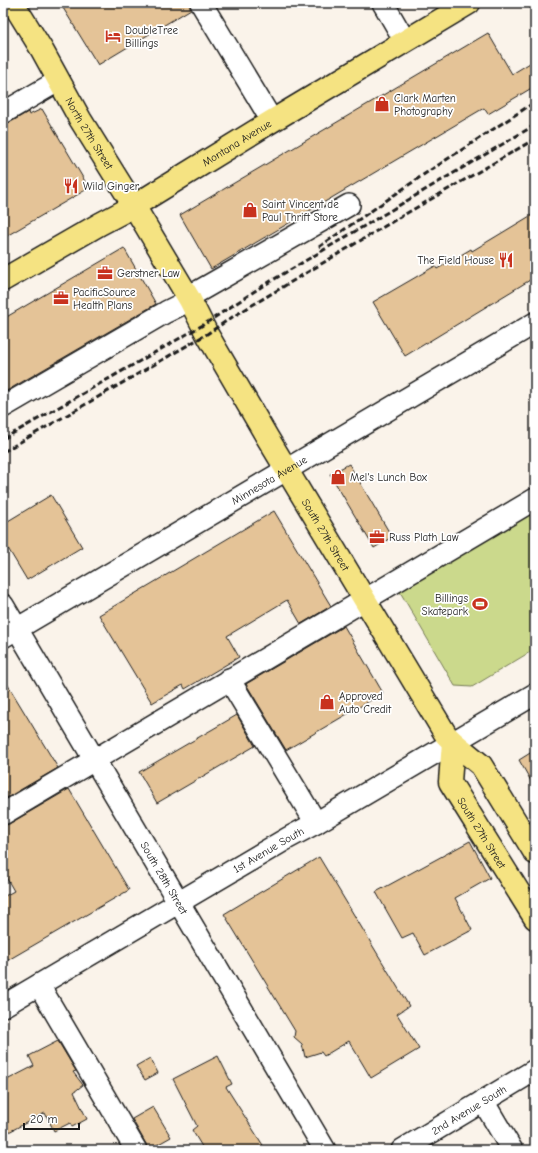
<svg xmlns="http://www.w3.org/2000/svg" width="538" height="1153" viewBox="0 0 538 1153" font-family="'Comic Neue',sans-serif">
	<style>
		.green { fill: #cbd98c; stroke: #747a54 }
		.building { fill: #e4c397; stroke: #1c1c1c }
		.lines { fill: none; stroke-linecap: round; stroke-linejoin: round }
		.minor-casing { stroke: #1c1c1c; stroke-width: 24 }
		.major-casing { stroke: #1c1c1c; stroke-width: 25 }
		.minor { stroke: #fff; stroke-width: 21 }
		.major { stroke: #f5e382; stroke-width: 22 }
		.rail { stroke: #1c1c1c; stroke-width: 3; stroke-dasharray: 6 3; stroke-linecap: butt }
		.labels { text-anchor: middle; stroke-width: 3.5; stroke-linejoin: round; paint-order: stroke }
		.poi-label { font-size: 11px; fill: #1c1c1c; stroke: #fff; text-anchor: start }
		.street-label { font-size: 11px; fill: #1c1c1c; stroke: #fff }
	</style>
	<rect width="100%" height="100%" fill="#faf3ea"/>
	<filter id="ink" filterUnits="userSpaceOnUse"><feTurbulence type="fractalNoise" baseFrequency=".025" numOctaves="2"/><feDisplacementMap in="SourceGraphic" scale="8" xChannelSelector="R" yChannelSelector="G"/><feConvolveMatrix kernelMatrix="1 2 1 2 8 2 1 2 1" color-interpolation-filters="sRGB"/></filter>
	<g filter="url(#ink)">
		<polygon class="green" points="535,503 535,649 472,687 455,686 396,585"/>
		<g class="building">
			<polygon points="60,3 189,3 191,9 98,65"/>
			<polygon points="488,33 512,74 535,60 535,86 488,114 484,108 211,269 180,215"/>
			<polygon points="42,109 89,188 3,238 3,125 9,123 28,112 29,115"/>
			<polygon points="535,213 535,277 405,356 373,302 435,266 437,269 471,249 472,251"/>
			<polygon points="124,248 156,304 3,393 3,319"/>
			<polygon points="349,464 392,537 374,548 330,474"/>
			<polygon points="51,495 82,547 27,580 3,540 3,524"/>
			<polygon points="274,511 331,606 301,624 287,600 227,636 239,657 185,689 183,685 152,703 99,615"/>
			<polygon points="344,626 383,693 286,750 246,684"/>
			<polygon points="3,677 58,768 3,800"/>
			<polygon points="237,715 255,746 157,803 139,772"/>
			<polygon points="535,750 535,788 519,760"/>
			<polygon points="69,789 129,890 3,963 3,897 14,891 3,872 3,826 9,824"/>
			<polygon points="470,841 490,878 455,898 472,930 425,955 413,933 402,938 376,892"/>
			<polygon points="319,857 409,1006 397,1014 419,1049 371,1078 349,1041 324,1056 321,1052 305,1057 302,1044 294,1037 295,1031 224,914"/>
			<polygon points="58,1041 76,1071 73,1072 83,1085 74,1092 87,1119 72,1127 70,1123 54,1131 45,1113 3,1135 3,1082 34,1066 29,1056"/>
			<polygon points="218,1056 232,1084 226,1087 266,1150 204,1150 192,1130 197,1126 173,1079"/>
			<polygon points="150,1058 158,1073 145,1080 136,1066"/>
			<polygon points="153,1107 171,1137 148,1150 146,1144 132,1119"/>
		</g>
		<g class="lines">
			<g class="minor-casing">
				<g id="minor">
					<polyline points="201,3 272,121"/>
					<polyline points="383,3 405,41"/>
					<polyline points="3,113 58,81"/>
					<polyline points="187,296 199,291 349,205"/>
					<polyline points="3,407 166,312 190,300"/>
					<path id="s1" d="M 3,605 L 325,1150"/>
					<path id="s2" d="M 3,637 L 535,323"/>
					<polyline points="229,679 316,823"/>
					<polyline points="3,814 535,499"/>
					<polyline points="39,985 136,1150"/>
					<path id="s3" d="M 3,1006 L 288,838 L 316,823 L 535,694"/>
					<polyline points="483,1101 512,1150"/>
					<path id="s4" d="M 402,1150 L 535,1070"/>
				</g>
			</g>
			<g class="major-casing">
				<g id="major">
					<path id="s5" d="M 13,3 L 42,50 L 80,119 L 134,206 L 190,300 L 207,334 L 267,437 L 446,735 L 453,742 L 481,765 L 535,853"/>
					<path id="s6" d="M 3,280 L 100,224 L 134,206 L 272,121 L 469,3"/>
					<path id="s7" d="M 453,742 L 450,782 L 535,918"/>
				</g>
			</g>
			<use href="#minor" class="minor"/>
			<use href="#major" class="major"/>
			<g class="rail">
				<polyline points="319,247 426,173 535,102"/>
				<polyline points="3,439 203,325 261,287 535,125"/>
				<polyline points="3,452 207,334 234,316 395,220 535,139"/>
			</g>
		</g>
	</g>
	<defs>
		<g id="hotel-bare" transform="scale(1.2)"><path d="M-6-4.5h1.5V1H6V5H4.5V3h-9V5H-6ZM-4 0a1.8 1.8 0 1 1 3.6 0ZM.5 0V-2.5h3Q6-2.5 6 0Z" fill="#c8321e" stroke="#fff" stroke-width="2.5" paint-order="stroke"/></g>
		<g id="shop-bare" transform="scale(1.2)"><path d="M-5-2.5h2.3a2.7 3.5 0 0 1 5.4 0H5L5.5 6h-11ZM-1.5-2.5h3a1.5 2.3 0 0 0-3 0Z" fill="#c8321e" stroke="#fff" stroke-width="2.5" paint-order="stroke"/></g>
		<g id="restaurant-bare" transform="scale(1.2)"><path d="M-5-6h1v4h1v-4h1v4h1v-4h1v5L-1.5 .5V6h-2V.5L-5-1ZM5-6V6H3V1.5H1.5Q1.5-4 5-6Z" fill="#c8321e" stroke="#fff" stroke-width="2.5" paint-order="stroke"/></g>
		<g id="office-bare" transform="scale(1.2)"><path d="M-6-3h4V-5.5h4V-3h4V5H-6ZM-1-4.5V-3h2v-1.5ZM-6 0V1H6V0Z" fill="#c8321e" stroke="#fff" stroke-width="2.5" paint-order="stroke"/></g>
		<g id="stadium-bare" transform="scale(1.2)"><path d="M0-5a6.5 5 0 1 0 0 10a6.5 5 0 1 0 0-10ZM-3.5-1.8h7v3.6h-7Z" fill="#c8321e" stroke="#fff" stroke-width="2.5" paint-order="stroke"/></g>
	</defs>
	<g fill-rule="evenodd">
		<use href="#hotel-bare" x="113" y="36"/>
		<use href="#shop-bare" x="382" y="104"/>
		<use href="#restaurant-bare" x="71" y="186"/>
		<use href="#shop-bare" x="250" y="210"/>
		<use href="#restaurant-bare" x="506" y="260"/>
		<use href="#office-bare" x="105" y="273"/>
		<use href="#office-bare" x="61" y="298"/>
		<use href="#shop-bare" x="338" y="477"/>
		<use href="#office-bare" x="377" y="537"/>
		<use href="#stadium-bare" x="480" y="604"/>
		<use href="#shop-bare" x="327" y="702"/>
	</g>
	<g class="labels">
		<g class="poi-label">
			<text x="125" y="34">DoubleTree<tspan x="125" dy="13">Billings</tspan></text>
			<text x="394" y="102">Clark Marten<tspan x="394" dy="13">Photography</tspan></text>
			<text x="83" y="190">Wild Ginger</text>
			<text x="262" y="208">Saint Vincent de<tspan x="262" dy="13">Paul Thrift Store</tspan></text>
			<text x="494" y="264" text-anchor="end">The Field House</text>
			<text x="117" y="277">Gerstner Law</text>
			<text x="73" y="296">PacificSource<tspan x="73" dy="13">Health Plans</tspan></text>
			<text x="350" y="481">Mel's Lunch Box</text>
			<text x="389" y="541">Russ Plath Law</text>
			<text x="468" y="602" text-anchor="end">Billings<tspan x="468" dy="13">Skatepark</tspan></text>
			<text x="339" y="700">Approved<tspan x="339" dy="13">Auto Credit</tspan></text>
		</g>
		<g class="street-label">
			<text dy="4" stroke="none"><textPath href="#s5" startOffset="151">North 27th Street</textPath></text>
			<text dy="4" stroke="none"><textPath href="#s6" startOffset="271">Montana Avenue</textPath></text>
			<text dy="4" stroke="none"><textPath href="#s2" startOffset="309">Minnesota Avenue</textPath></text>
			<text dy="4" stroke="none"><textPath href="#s5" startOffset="617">South 27th Street</textPath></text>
			<text dy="4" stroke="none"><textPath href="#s7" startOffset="100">South 27th Street</textPath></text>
			<text dy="4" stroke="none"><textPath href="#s3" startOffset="308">1st Avenue South</textPath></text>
			<text dy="4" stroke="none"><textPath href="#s1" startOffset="317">South 28th Street</textPath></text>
			<text dy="4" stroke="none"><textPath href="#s4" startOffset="78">2nd Avenue South</textPath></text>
		</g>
	</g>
	<rect width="538" height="1153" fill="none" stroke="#fff" stroke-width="16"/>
	<rect x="8" y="8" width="522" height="1137" fill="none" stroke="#1c1c1c" stroke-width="1.5" filter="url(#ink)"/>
	<path d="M24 1123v6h55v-6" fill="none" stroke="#1c1c1c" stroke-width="2"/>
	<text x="30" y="1123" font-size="12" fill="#1c1c1c" stroke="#ffffff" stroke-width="3" paint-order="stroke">20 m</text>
</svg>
